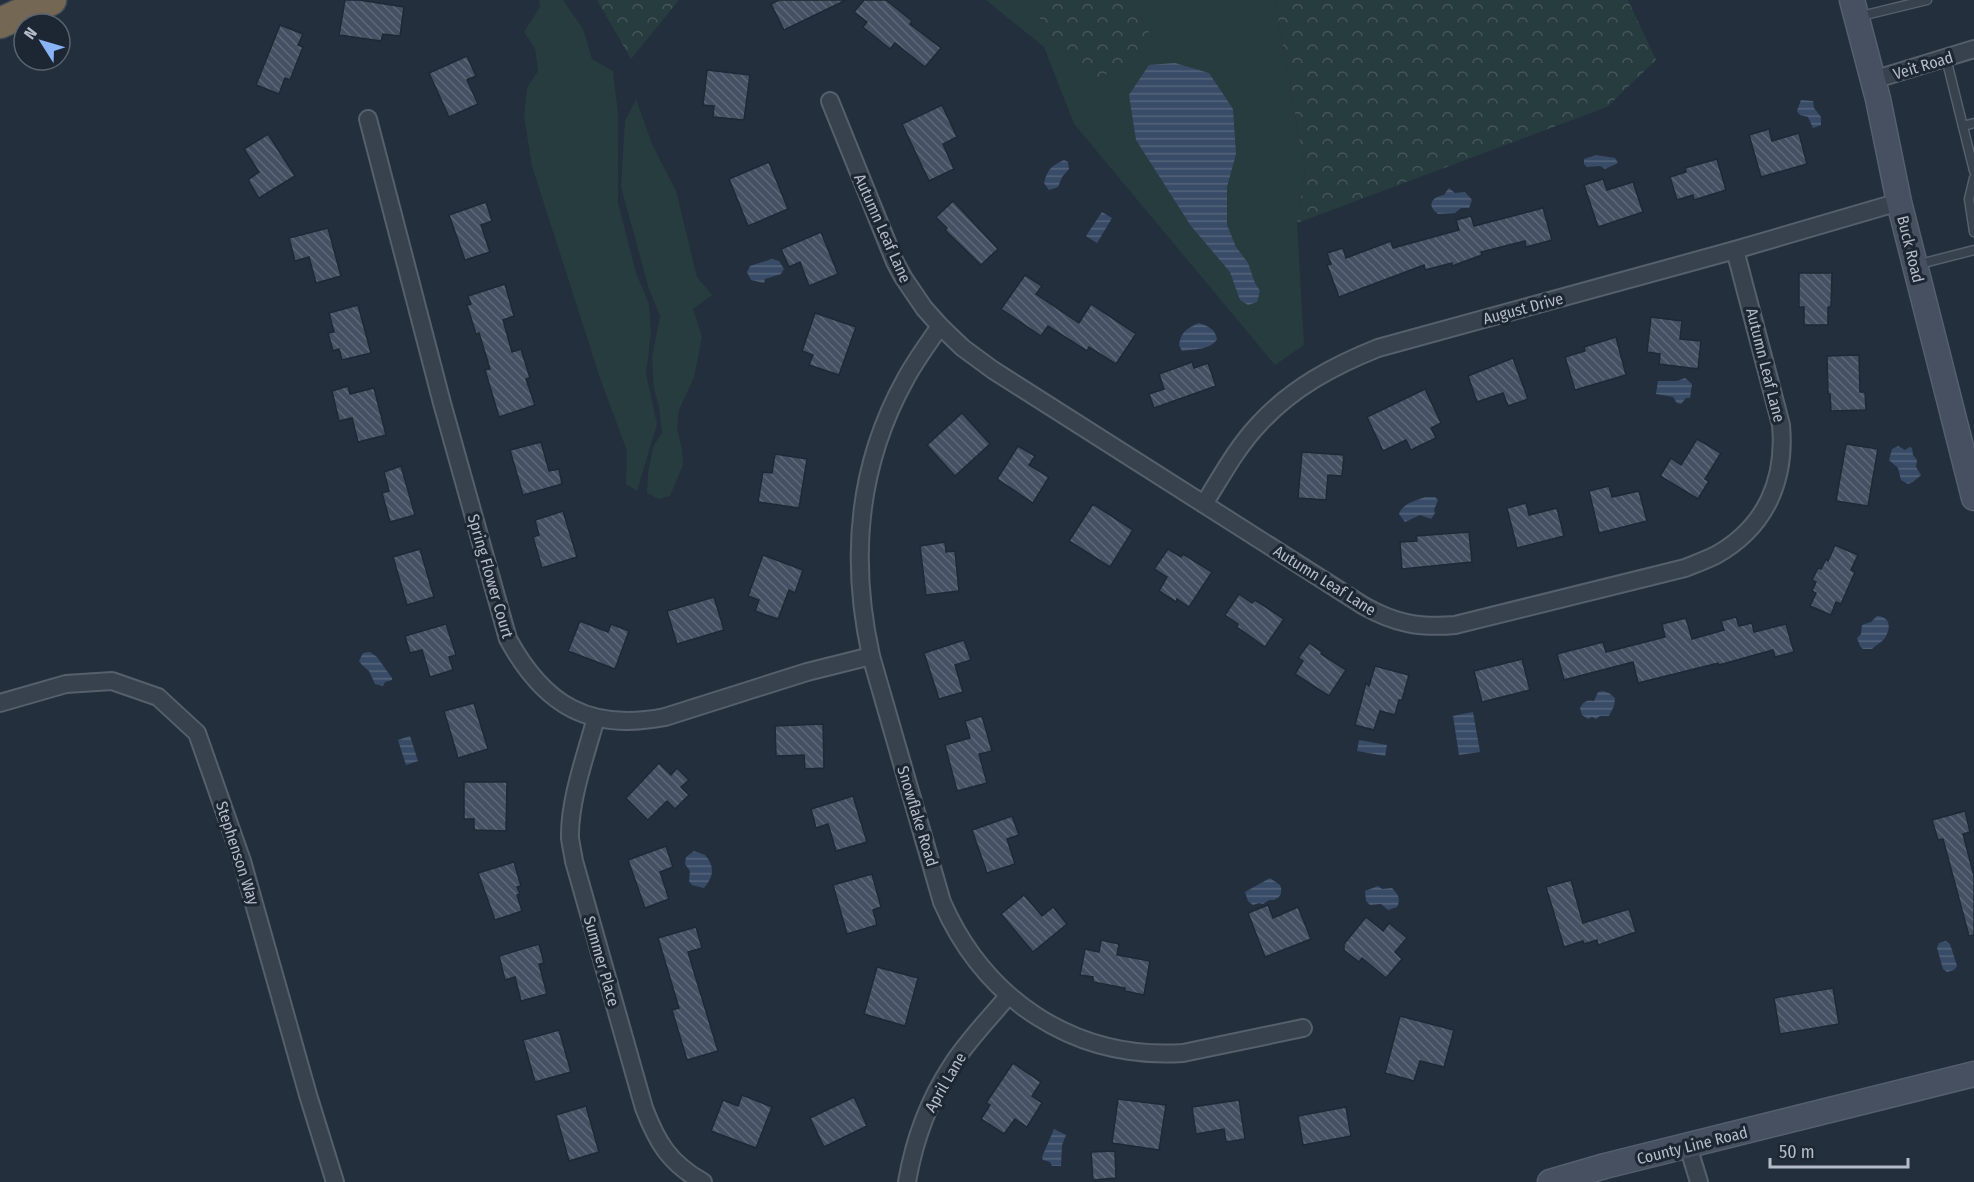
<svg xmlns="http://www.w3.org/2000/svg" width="1974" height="1182" viewBox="0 0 1974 1182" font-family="'Fira Sans Condensed',sans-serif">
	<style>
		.grass { fill: #263c3f }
		.forest { fill: url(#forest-crowns) }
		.water { fill: url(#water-rules) }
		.building { fill: url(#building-back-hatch); stroke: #1f2835; stroke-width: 1.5 }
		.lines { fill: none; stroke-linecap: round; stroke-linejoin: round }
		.lane-casing { stroke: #565f6c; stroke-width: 11 }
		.street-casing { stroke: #565f6c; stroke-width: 20 }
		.secondary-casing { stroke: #565f6c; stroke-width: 27 }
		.highway-casing { stroke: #434c59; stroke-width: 33 }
		.lane { stroke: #38414e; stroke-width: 8 }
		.street { stroke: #38414e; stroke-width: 16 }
		.secondary { stroke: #465061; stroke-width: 24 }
		.highway { stroke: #746855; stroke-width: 30 }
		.labels { text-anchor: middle; stroke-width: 6; stroke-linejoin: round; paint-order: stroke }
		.street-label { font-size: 16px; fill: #b4bcc9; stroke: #1d2633 }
	</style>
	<defs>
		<pattern id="forest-crowns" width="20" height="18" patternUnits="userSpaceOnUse" patternTransform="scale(1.5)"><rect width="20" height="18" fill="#263c3f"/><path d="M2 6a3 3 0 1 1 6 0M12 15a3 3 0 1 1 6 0" fill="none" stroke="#435659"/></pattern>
		<pattern id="water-rules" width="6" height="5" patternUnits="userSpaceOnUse" patternTransform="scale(1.5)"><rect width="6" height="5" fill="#394c67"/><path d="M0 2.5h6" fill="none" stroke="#53647b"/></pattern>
		<pattern id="building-back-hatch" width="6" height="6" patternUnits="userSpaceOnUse" patternTransform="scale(1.5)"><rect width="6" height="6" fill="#455162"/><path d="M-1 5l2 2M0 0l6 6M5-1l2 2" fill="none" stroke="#5d6877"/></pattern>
	</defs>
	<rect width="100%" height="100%" fill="#242f3e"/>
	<g class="grass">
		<polygon points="539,0 563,0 583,29 592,59 613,71 618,114 618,203 636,273 649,304 651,332 646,374 657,424 637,491 626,484 627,451 600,378 532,166 524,116 527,88 538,71 535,48 524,32 540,7"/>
		<polygon points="986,0 1028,0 1052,37 1092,83 1143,20 1129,6 1125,0 1275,0 1305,172 1297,223 1304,345 1275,365 1074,124 1044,47"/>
		<polygon points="636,99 652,144 676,191 697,277 712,295 693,309 702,337 694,377 679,410 677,428 682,449 683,465 670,496 659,499 647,493 648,473 653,447 662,433 659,406 654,389 652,358 660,316 649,289 621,187 625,121"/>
	</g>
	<g class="forest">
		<polygon points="597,0 679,0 631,59"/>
		<polygon points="1028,0 1125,0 1129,6 1143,20 1155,45 1092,83 1052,37"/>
		<polygon points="1275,0 1628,0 1656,60 1607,107 1297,223 1305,172"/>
	</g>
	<g class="water">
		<polygon points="1175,63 1209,73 1233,109 1236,154 1227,187 1227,225 1236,247 1248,263 1255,283 1260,291 1257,302 1248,305 1240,300 1230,272 1191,226 1136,140 1129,95 1149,65"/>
		<polygon points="1801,100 1813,101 1814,108 1821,117 1821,125 1813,128 1808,117 1800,115 1797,111"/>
		<polygon points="1596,155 1615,158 1618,163 1605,169 1600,166 1587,167 1584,164 1584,159"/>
		<path d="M 1064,160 L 1068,162 L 1069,169 L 1062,177 L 1058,187 L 1049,190 L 1044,183 C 1047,170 1052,165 1064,160 Z"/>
		<path d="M 1449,188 L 1455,193 L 1465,192 L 1472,200 L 1469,208 L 1461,208 L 1455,213 L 1438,214 C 1426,205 1432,197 1444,195 Z"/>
		<polygon points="1102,212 1112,218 1097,243 1086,236"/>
		<polygon points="772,259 779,261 784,269 781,274 765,279 764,283 751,280 747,272 750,266"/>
		<path d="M 1199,323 C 1208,326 1215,329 1217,339 C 1211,350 1194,349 1182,351 L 1179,345 C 1181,332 1187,328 1199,323 Z"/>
		<polygon points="1685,378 1692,384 1690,398 1686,398 1681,404 1677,403 1673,397 1656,394 1658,381 1677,381"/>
		<polygon points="1898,446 1905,450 1910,447 1912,448 1913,455 1917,460 1916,467 1921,475 1913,482 1908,484 1901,480 1898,468 1889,460 1892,449"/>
		<path d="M 1425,497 L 1435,497 L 1438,500 L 1434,510 L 1435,513 L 1431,519 L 1420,515 L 1405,522 L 1399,514 C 1403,503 1415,501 1425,497 Z"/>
		<path d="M 1877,616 C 1891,617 1891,628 1885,638 C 1882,642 1876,645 1872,649 L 1863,649 L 1860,646 L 1857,638 L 1861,634 L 1862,625 L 1871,622 Z"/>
		<polygon points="370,652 377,657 392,678 392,680 385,682 383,686 375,684 369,671 362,665 359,661 363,653"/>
		<path d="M 1603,691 L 1609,693 L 1615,698 L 1614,706 L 1609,716 L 1600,716 L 1596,719 L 1592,717 L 1588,719 L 1582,715 L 1580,708 C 1583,702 1587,699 1594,701 L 1598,692 Z"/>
		<polygon points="1473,712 1480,752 1459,755 1453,716"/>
		<polygon points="410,736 418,761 406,765 398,740"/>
		<polygon points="1359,740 1387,745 1385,756 1357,751"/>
		<path d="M 694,851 L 705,855 C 715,867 714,876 704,888 L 692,885 L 689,881 L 690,871 L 685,864 L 686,857 Z"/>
		<path d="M 1270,878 L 1280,885 C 1284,894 1278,901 1269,900 L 1263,904 L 1259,903 L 1253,905 L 1248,901 L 1245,892 Z"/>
		<path d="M 1378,886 L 1382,889 L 1392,888 C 1398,894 1401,899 1397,907 L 1388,910 L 1381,904 L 1370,905 L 1366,901 L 1365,891 Z"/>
		<polygon points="1946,941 1950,944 1957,966 1954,970 1947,972 1943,969 1937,948 1939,943"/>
		<polygon points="1054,1129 1066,1135 1062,1145 1061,1166 1052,1166 1050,1162 1043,1160 1042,1157"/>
	</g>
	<g class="building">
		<polygon points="345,0 359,0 404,7 400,36 383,34 381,41 339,35"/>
		<polygon points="779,0 846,0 784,30 771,4"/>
		<polygon points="864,0 886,0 912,21 910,24 941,48 925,67 895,43 890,49 863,27 867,22 854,12"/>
		<polygon points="280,25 303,34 298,45 303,47 290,80 285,78 279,94 256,85"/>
		<polygon points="467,56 476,76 467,80 478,104 449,117 429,73"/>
		<polygon points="707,70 750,75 744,120 713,117 714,106 703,105"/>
		<polygon points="942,105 957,137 943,144 954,169 929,181 902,124"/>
		<polygon points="1769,129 1772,141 1799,133 1807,164 1761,177 1749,135"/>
		<polygon points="268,134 295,176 259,198 248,180 259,172 244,149"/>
		<polygon points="1717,159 1726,190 1694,200 1693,195 1677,200 1670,177 1686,172 1685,168"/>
		<polygon points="769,162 788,209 748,226 729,179"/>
		<polygon points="1603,179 1607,190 1633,182 1643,212 1598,227 1584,185"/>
		<polygon points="953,201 998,249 981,265 945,230 947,228 936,217"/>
		<polygon points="486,202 492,221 481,225 490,252 465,260 449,215"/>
		<polygon points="1543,208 1552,240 1526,247 1525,241 1481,252 1482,255 1452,266 1452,263 1425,270 1424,265 1339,297 1327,265 1331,264 1327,253 1343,248 1346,258 1391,241 1393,248 1459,230 1456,220 1471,216 1474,226"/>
		<polygon points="328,228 341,276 316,283 309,257 295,261 289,238"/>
		<polygon points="821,232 838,274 809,286 800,262 789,267 781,249"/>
		<polygon points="1799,273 1832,273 1831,307 1828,307 1828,325 1804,325 1804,307 1799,307"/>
		<polygon points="1025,275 1042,286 1036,294 1079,323 1091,304 1136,334 1116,364 1089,347 1087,351 1048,326 1041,336 1001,309"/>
		<polygon points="505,284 514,316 503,320 512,352 521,349 530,378 526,379 535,405 499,417 485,370 490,369 479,333 476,334 467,305 471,304 468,296"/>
		<polygon points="358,305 371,353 342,360 339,349 333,351 328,333 334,332 329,313"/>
		<polygon points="815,313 856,327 839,375 809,365 813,355 802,351"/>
		<polygon points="1651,317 1682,321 1680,339 1701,341 1698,369 1659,364 1660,354 1647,352"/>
		<polygon points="1616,337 1626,375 1575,390 1565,357 1585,351 1584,347"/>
		<polygon points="1859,355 1860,392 1865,392 1866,410 1831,411 1830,394 1828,394 1827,356"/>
		<polygon points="1513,358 1528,399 1508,406 1503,393 1477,402 1468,376"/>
		<polygon points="1192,362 1194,368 1208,363 1216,386 1154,408 1149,394 1164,389 1159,374"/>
		<polygon points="348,386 350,394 374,388 386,435 358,442 352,418 339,421 332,391"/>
		<polygon points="1425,389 1441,423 1431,428 1436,438 1411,450 1406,440 1383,451 1367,417"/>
		<polygon points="962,413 990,444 955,476 927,445"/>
		<polygon points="1697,439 1721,453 1705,479 1709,481 1698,499 1660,476 1671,458 1681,465"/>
		<polygon points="541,442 549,471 559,469 562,484 523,495 510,450"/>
		<polygon points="1846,444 1878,449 1868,506 1836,501"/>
		<polygon points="1018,446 1035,456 1029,465 1049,477 1033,503 997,479"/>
		<polygon points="1302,452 1344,455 1342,476 1328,475 1326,500 1298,498"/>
		<polygon points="775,454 807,459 799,508 758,502 763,472 772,473"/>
		<polygon points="401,466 415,515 390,522 382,493 389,491 384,472"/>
		<polygon points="1609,486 1612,497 1639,491 1647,521 1599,533 1589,491"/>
		<polygon points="1526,503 1529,515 1557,508 1564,536 1517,548 1507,508"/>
		<polygon points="1093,504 1133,530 1110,567 1069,541"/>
		<polygon points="563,511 577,557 542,568 533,537 539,535 535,520"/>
		<polygon points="1469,532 1472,562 1402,569 1400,542 1417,541 1416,536"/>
		<polygon points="945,542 946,552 955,551 959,591 926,595 920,546"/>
		<polygon points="1835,545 1858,555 1851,570 1855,572 1841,604 1836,602 1831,615 1810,606 1816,593 1812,591 1816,582 1812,580 1818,568 1821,569 1826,559 1828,561"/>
		<polygon points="420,549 434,597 407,605 393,557"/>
		<polygon points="1168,549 1181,557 1183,554 1212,572 1189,607 1177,599 1176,602 1159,591 1167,577 1154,569"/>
		<polygon points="763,555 803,570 795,593 789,590 778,619 755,611 759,600 748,596"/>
		<polygon points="1239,594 1252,603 1255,600 1284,619 1265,647 1237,627 1238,624 1225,615"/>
		<polygon points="714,597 724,630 677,644 667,611"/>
		<polygon points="1736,617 1739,626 1752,623 1754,632 1786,624 1794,652 1775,657 1773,650 1719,665 1718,663 1638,683 1633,662 1564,680 1557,654 1603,642 1606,652 1665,637 1662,624 1686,618 1692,639 1724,630 1721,621"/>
		<polygon points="580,621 608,632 611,624 629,631 615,669 568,651"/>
		<polygon points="446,624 456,655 449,657 453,670 430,677 422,650 410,653 405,636"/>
		<polygon points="964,640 971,660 955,665 963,692 939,699 924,653"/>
		<polygon points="1309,643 1322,652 1321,654 1346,670 1329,696 1295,674 1303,661 1298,658"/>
		<polygon points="1522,659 1530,690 1482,702 1474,671"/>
		<polygon points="1375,666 1409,675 1402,700 1399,700 1395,715 1380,711 1374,730 1355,725 1366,683 1369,686"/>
		<polygon points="474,703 488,749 458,758 444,711"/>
		<polygon points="982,716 992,751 979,754 987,783 957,791 945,745 970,738 965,721"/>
		<polygon points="823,724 824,768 805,769 804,755 776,756 775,726"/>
		<polygon points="659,763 671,775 677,768 689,780 681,787 689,795 675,809 667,801 648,820 626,798"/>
		<polygon points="464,782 507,782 506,831 474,830 474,819 464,819"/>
		<polygon points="853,796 867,842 836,851 828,824 816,828 811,809"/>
		<polygon points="1965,811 1970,832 1963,834 1974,876 1974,935 1969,936 1943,839 1938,840 1932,820"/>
		<polygon points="1012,816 1019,835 1007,839 1015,864 987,873 972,830"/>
		<polygon points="666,846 673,867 660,872 669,899 645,908 628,860"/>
		<polygon points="514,862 521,886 517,887 520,894 517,895 522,911 495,920 478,873"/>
		<polygon points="872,874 881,907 873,910 877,925 847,934 833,885"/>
		<polygon points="1571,880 1583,923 1629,909 1636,932 1598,945 1597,940 1584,944 1583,941 1564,947 1546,887"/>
		<polygon points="1024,895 1042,916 1053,907 1067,924 1033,952 1001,914"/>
		<polygon points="1268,905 1273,918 1298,907 1311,939 1265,957 1248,913"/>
		<polygon points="1366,917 1383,931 1389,923 1407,938 1395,952 1402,959 1386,978 1362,958 1359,962 1344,950 1344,944"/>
		<polygon points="696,927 702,948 688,952 718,1051 687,1060 672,1010 679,1008 658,938"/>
		<polygon points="1101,940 1119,944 1117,955 1150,961 1144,995 1125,991 1125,988 1093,982 1093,977 1080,975 1085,949 1099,952"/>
		<polygon points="539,944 544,963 539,964 547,994 521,1001 515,977 505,980 499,956"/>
		<polygon points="877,967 918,978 905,1026 864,1014"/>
		<polygon points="1833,988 1839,1024 1780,1034 1774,998"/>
		<polygon points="1400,1016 1454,1030 1444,1067 1420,1061 1414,1081 1385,1073"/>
		<polygon points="559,1030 571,1072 535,1082 523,1040"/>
		<polygon points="1013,1063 1041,1082 1032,1096 1042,1103 1027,1127 1015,1119 1004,1134 981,1119 990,1105 986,1103"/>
		<polygon points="742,1095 772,1107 756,1148 711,1131 723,1100 738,1106"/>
		<polygon points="854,1097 867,1126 824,1147 810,1118"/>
		<polygon points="1118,1099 1166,1105 1159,1150 1112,1143"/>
		<polygon points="1239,1100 1245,1139 1226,1142 1224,1129 1196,1134 1192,1107"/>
		<polygon points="586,1106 599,1152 569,1161 556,1115"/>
		<polygon points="1346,1107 1351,1136 1303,1145 1298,1116"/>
		<polygon points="1115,1151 1116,1178 1093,1180 1091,1152"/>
	</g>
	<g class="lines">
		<g class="lane-casing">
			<g id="lane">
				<polyline points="1857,17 1927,0"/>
				<polyline points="1946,58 1974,171"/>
				<polyline points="1963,126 1974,123"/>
				<polyline points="1974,178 1969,199 1974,232"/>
				<polyline points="1916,265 1974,250"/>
			</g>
		</g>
		<g class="street-casing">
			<g id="street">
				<polyline points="1873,80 1974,49"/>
				<path d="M 830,101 L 895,262 L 903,277 L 924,308 L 940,326 L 963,348 L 993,370 L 1364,606 C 1396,624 1420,628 1455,625 L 1685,568 C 1695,564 1706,560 1716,555 C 1766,527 1786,480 1781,425 L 1735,250"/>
				<path d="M 368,119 L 442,403 L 508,639 C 544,705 589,732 665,717 L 807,672 L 871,656"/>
				<path d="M 940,326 C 928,344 915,361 905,380 C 857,467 850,561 871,656 L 942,902 C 985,1000 1074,1060 1183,1053 L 1303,1028"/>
				<path d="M 1204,504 C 1221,477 1237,447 1259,424 C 1292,388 1333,366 1378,348 L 1735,250 L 1899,202"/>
				<polyline points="0,703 66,684 112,681 158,697 197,733 242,861 308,1095 335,1182"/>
				<path d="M 596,718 C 586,754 569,801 570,838 C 571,846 573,854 574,861 L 644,1108 C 657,1142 669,1163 703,1182"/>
				<polyline points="1688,1146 1699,1182"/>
				<path d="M 907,1182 C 914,1141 929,1100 952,1065 C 968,1040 989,1019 1008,996"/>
			</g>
		</g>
		<g class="secondary-casing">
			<g id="secondary">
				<polyline points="1852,0 1878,99 1899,202 1974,498"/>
				<polyline points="1550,1182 1605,1166 1974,1074"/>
			</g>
		</g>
		<g class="highway-casing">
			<polyline id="highway" points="0,23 51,0"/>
		</g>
		<use href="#lane" class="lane"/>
		<use href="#street" class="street"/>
		<use href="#secondary" class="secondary"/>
		<use href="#highway" class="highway"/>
	</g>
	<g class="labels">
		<g class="street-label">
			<text transform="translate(1923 65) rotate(-17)" y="6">Veit Road</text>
			<text transform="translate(883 228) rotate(66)" y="6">Autumn Leaf Lane</text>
			<text transform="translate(1911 249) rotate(76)" y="6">Buck Road</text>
			<text transform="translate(1523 308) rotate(-15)" y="6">August Drive</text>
			<text transform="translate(1766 365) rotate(76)" y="6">Autumn Leaf Lane</text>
			<text transform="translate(491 576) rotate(74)" y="6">Spring Flower Court</text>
			<text transform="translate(1325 580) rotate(32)" y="6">Autumn Leaf Lane</text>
			<text transform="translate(918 816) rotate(73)" y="6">Snowflake Road</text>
			<text transform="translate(238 853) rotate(72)" y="6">Stephenson Way</text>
			<text transform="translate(602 961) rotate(74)" y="6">Summer Place</text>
			<text transform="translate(945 1082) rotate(-60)" y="6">April Lane</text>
			<text transform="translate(1692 1145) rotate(-14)" y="6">County Line Road</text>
		</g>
	</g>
	<g transform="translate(42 42) rotate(307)"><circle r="28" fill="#1d2633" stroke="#59626f" stroke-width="1.5"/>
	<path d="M0-4.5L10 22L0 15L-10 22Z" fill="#8ab4f8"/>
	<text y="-9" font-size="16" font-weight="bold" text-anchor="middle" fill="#b4bcc9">N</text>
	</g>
	<path d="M1770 1158v9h138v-9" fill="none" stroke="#b4bcc9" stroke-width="3"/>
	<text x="1779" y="1158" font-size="18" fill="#b4bcc9" stroke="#1d2633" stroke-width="4.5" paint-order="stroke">50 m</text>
</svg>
